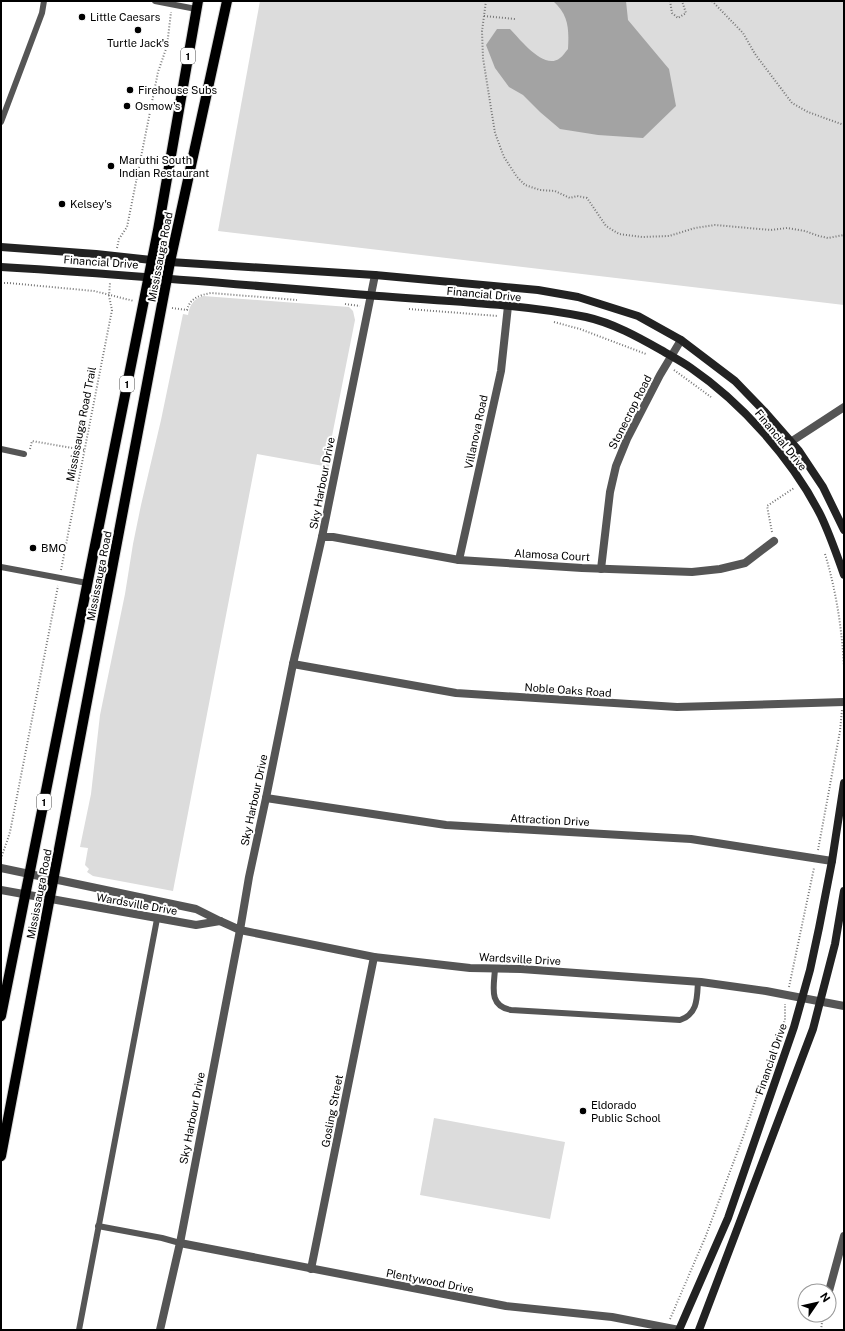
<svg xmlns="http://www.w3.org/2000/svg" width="845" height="1331" viewBox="0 0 845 1331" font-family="'Public Sans',sans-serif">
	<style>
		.green { fill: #dcdcdc }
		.water { fill: #a3a3a3 }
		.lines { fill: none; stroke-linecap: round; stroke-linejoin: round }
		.primary-casing { stroke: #dbdbdb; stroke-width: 12 }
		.path { stroke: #777; stroke-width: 2; stroke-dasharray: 1 2; stroke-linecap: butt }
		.lane { stroke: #555; stroke-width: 6 }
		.street { stroke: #555; stroke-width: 8 }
		.secondary { stroke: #222; stroke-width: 8 }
		.primary { stroke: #000; stroke-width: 10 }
		.poi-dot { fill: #000; stroke: #fff; stroke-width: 1.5 }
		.labels { text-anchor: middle; stroke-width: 4; stroke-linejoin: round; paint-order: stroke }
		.shield { fill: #fff; stroke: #4c4c4c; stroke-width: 1 }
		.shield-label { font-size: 10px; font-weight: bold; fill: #000 }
		.poi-label { font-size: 11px; fill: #000; stroke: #fff; text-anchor: start }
		.street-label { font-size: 11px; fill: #000; stroke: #fff }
	</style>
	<rect width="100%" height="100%" fill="#fff"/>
	<g class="green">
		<polygon points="260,1 844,1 844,305 218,231"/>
		<path d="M 203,296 L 349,307 L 353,311 L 355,320 L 332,436 L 336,437 L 329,467 L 257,454 L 173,891 L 93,876 L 87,872 L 89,869 L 85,865 L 88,848 L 80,847 L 91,794 L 100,715 L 125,594 L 133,544 L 141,505 L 161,420 L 183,314 L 188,315 C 190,304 193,300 203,296 Z"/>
		<polygon points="434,1118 565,1142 550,1219 420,1195"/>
	</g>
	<path class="water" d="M 553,1 L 626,1 L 628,20 L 669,69 L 676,106 L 643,138 L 598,135 L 560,129 L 540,112 L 523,95 L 509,87 L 495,68 L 486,45 L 497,29 L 510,29 C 520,39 544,71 560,58 C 563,56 565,52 568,49 C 569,29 569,15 553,1 Z"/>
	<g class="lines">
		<g class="primary-casing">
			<g id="primary">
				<polyline points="1,1016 158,230 198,1"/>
				<polyline points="1,1156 170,262 227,1"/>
			</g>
		</g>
		<g class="path">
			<polyline points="486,1 482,31 483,58 495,133 504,157 517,177 525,185 540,190 555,191 570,198 577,196 587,198 606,226 619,234 642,237 669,236 695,228 715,225 771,230 787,228 805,231 819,236 828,238 844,235"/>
			<polyline points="670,1 672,13 678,18 686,13 682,1"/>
			<polyline points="712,1 743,33 755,54 792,103 808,112 844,125"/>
			<polyline points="484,16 515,19"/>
			<polyline points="117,248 119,239 127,227 158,72 167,46 171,12"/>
			<polyline points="1,283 9,283 94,291 134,301"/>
			<polyline points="345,304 360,306"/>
			<path d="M 172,308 L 187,310 C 190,298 200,295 211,293 L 297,300"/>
			<polyline points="409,309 498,316"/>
			<polyline points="554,322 580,329 646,354"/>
			<polyline points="674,370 711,397"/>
			<polyline points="30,449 32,441 84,450"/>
			<polyline points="772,532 767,506 794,488"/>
			<path d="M 825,554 C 836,590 842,629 844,667"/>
			<polyline points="61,570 112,310 109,296 110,283"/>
			<polyline points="818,850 840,731 842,710"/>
			<path d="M 1,859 C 4,848 9,838 11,827 L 58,586"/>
			<polyline points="789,987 814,868"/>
			<polyline points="670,1319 705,1238 743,1137 769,1060 785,1020 785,1004"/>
			<polyline points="821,1330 823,1315"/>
		</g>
		<g class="lane">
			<polyline points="155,1 196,9"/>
			<polyline points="1,122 27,53 42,13 44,1"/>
			<polyline points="1,449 24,454"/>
			<polyline points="1,567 87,583"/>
			<path d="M 495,969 C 494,986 488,1006 511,1010 L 680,1020 C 698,1014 697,998 698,981"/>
			<polyline points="98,1226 162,1238 180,1243"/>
			<polyline points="79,1330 157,919"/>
		</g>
		<g class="street">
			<polyline points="792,441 844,407"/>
			<polyline points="322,537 333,537 459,560 582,568 692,572 720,569 745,563 774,541"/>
			<polyline points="459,560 501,371 508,306"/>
			<polyline points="601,569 610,492 616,466 627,439 660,375 681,340"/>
			<polyline points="293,664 456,693 677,707 844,702"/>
			<polyline points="266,798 446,825 691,839 832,861"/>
			<polyline points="1,868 196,909 220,921 240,930 374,957 470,968 521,969 701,982 766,991 844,1006"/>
			<polyline points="1,890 196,925 220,921"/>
			<polyline points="180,1243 506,1306 612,1317 679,1330"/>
			<polyline points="311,1269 374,957"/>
			<polyline points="829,1291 844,1236"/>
			<polyline points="160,1330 180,1243 240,930 249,877 266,798 293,664 322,537 375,275"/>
		</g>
		<g class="secondary">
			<polyline points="1,247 96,254 170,262 375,275 538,290 578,297 638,316 681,340 735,381 764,411 799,451 823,487 844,530"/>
			<path d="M 1,267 C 119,274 237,284 354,294 C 431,301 510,302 586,317 C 613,323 638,337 661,350 C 671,356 681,361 691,368 C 742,403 793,460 821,516 C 830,535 837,555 844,575"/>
			<polyline points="679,1330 728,1218 794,1027 810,970 819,928 832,861 844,783"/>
			<polyline points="699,1330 813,1029 835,944 844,891"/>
		</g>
		<use href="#primary" class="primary"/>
	</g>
	<g class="poi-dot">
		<circle cx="82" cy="17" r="4"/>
		<circle cx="138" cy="30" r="4"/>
		<circle cx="130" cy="90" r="4"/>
		<circle cx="127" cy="106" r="4"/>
		<circle cx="111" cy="166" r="4"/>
		<circle cx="62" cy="204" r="4"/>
		<circle cx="33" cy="548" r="4"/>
		<circle cx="583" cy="1111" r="4"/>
	</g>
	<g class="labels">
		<g class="shield">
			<rect x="181" y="48" width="14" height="16" rx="3"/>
			<rect x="120" y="376" width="14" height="16" rx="3"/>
			<rect x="37" y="794" width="14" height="16" rx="3"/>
		</g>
		<g class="shield-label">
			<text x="188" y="60">1</text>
			<text x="127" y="388">1</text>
			<text x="44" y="806">1</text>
		</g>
		<g class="poi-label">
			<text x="90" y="21">Little Caesars</text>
			<text x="138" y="47" text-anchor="middle">Turtle Jack's</text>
			<text x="138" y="94">Firehouse Subs</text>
			<text x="135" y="110">Osmow's</text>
			<text x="119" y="164">Maruthi South<tspan x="119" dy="13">Indian Restaurant</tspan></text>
			<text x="70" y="208">Kelsey's</text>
			<text x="41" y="552">BMO</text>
			<text x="591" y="1109">Eldorado<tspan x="591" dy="13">Public School</tspan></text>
		</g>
		<g class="street-label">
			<text transform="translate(160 257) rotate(-79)" y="4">Mississauga Road</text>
			<text transform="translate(101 262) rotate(4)" y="4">Financial Drive</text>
			<text transform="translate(484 294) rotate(5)" y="4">Financial Drive</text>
			<text transform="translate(630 412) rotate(-63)" y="4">Stonecrop Road</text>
			<text transform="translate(81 424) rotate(-79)" y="4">Mississauga Road Trail</text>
			<text transform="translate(476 432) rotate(-78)" y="4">Villanova Road</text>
			<text transform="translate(781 440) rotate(51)" y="4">Financial Drive</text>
			<text transform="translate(322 483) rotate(-79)" y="4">Sky Harbour Drive</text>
			<text transform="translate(552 555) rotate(3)" y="4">Alamosa Court</text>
			<text transform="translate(99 576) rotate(-79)" y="4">Mississauga Road</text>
			<text transform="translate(568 690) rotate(4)" y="4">Noble Oaks Road</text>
			<text transform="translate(254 800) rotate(-78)" y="4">Sky Harbour Drive</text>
			<text transform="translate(550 820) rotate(3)" y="4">Attraction Drive</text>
			<text transform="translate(39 894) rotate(-79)" y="4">Mississauga Road</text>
			<text transform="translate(137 904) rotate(10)" y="4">Wardsville Drive</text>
			<text transform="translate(520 959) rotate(3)" y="4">Wardsville Drive</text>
			<text transform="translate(771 1059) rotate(-71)" y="4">Financial Drive</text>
			<text transform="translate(332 1111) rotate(-79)" y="4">Gosling Street</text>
			<text transform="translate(192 1118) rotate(-79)" y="4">Sky Harbour Drive</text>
			<text transform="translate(430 1281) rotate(11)" y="4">Plentywood Drive</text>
		</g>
	</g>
	<rect width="845" height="1331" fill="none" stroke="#000000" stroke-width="4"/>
	<g transform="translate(817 1303) rotate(56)"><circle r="19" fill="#ffffff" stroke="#999999"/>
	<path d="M0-3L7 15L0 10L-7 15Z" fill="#000000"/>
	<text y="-6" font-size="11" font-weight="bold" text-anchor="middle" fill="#000000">N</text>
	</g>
</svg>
